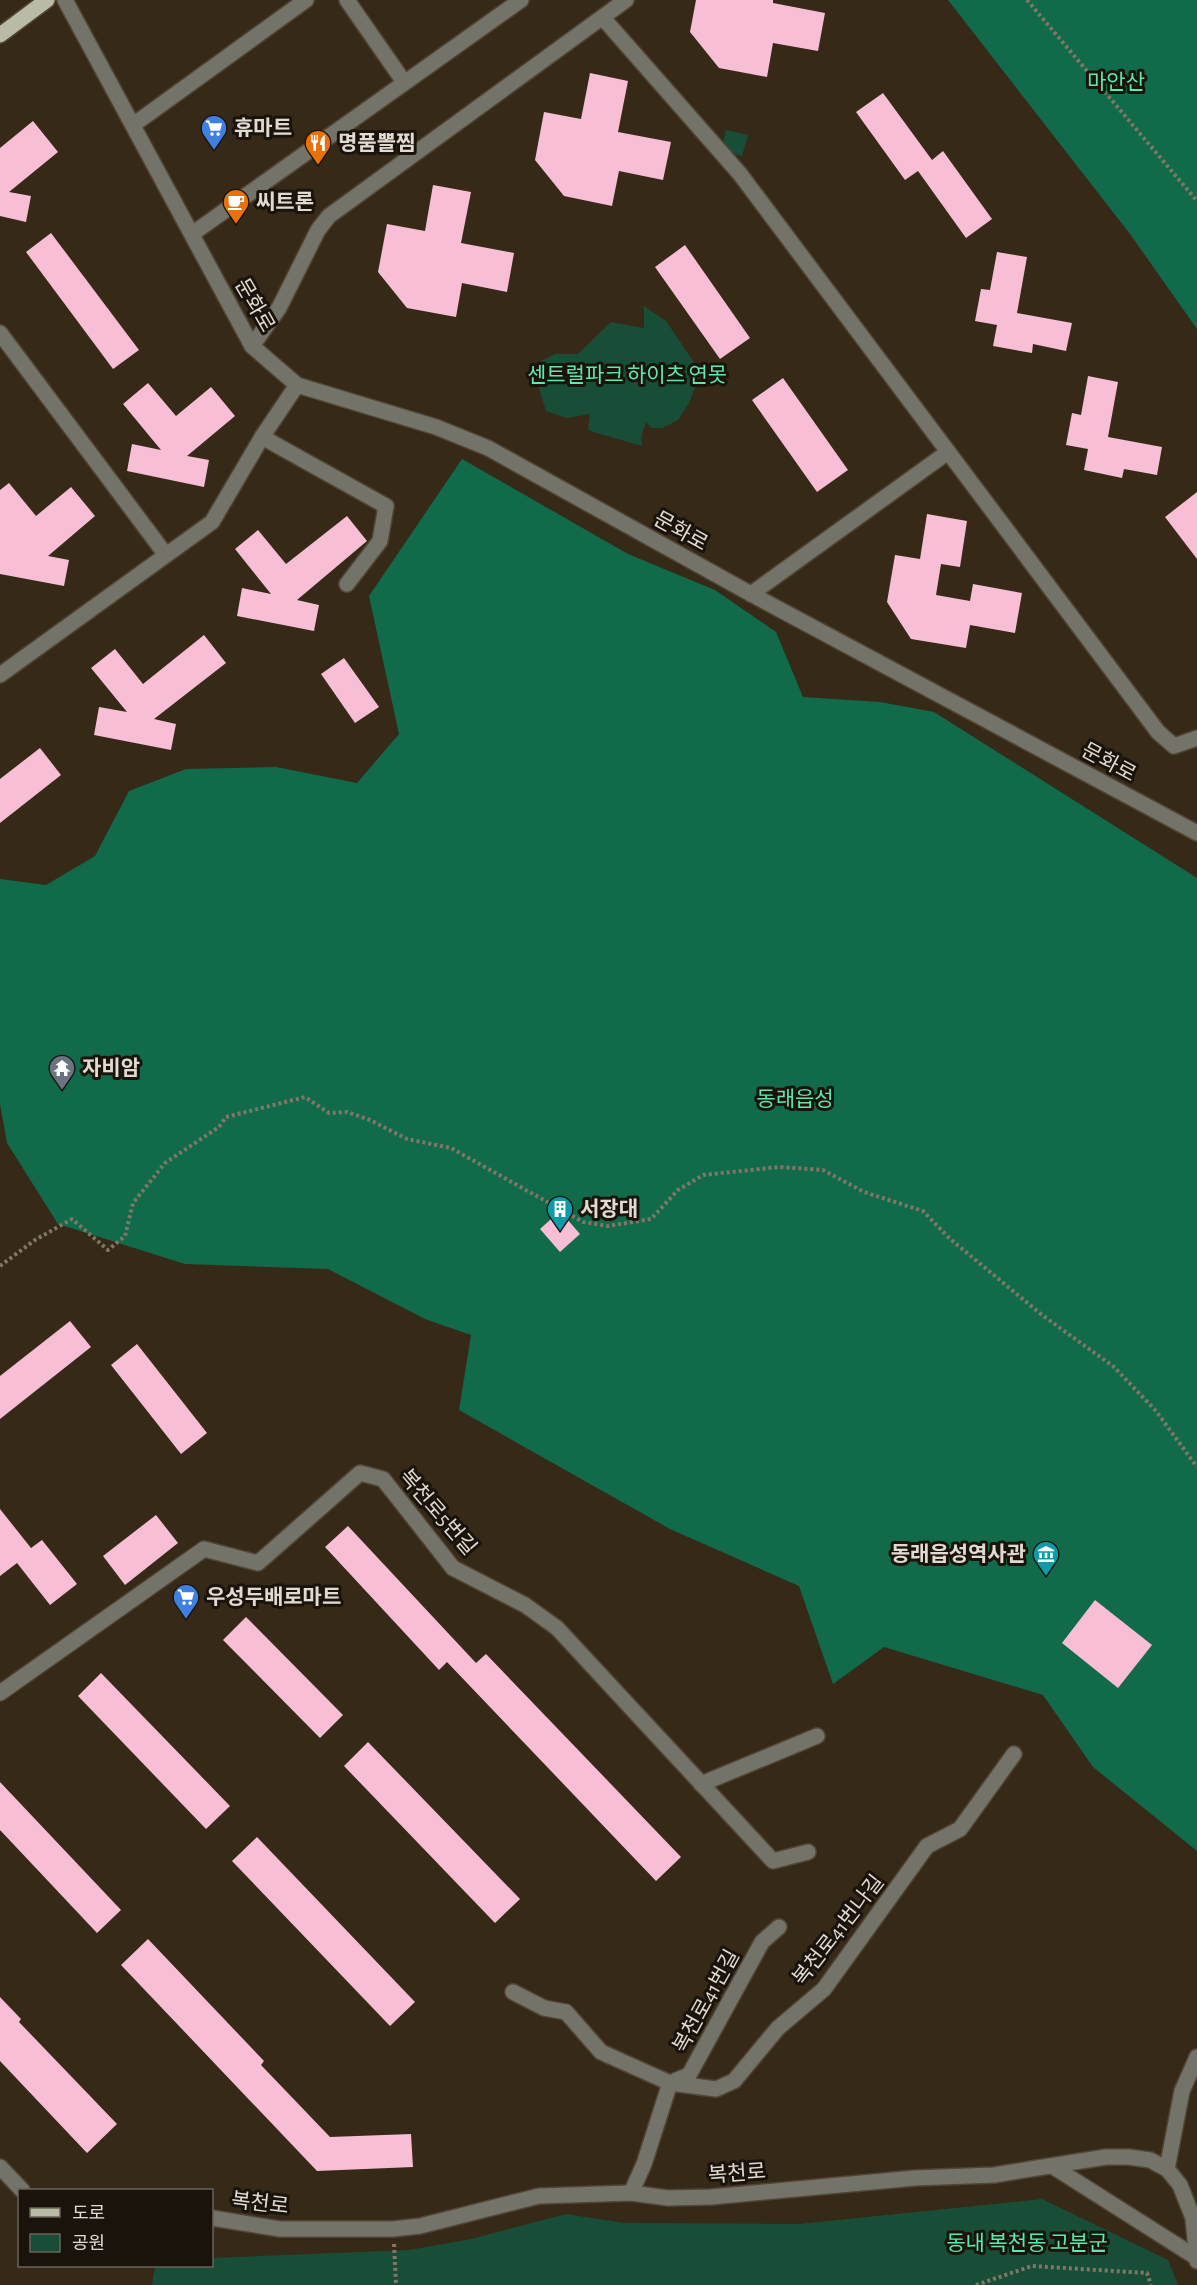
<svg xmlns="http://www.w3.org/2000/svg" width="1197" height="2285" viewBox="0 0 1197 2285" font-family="'Alegreya Sans','Noto Sans KR',sans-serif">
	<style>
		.green { fill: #184e37 }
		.forest { fill: #116a49 }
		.building { fill: #f8bed6 }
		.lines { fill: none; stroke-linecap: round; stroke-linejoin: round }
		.minor-casing { stroke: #524535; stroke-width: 18 }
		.major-casing { stroke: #524535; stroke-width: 18 }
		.path { stroke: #817769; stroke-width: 4; stroke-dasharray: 3 3; stroke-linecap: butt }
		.minor { stroke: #737369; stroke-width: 15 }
		.major { stroke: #babba6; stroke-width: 15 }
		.labels { text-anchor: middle; stroke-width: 6; stroke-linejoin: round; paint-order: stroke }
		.park-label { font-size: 21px; fill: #5be9ad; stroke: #19130c }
		.poi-label { font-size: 21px; font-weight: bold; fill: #e2dad0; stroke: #19130c; text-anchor: start }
		.street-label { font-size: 21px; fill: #e2dad0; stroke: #19130c }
	</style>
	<rect width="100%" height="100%" fill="#362918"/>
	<g class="green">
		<polygon points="726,130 748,135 742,156 721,150"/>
		<polygon points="644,306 666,321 697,367 699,377 689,403 678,420 662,428 651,428 646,422 641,437 642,446 593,432 588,429 590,414 567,418 546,411 536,377 541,361 555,354 578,354 611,322 644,328"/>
		<polygon points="1042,2199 1168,2260 1178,2285 152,2285 155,2266 212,2266 212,2258 409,2250 471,2239 566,2214 625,2223 799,2224"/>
	</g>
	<g class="forest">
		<polygon points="948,0 1197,0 1197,329 1130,234"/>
		<polygon points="462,459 628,554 715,590 776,632 803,697 880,702 934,712 1197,878 1197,1851 1093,1767 1043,1695 884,1647 833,1684 799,1586 670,1529 459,1410 471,1335 425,1319 328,1269 185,1264 58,1224 7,1143 0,1104 0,879 46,885 95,856 129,791 186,769 276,767 357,783 399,734 369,596"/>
	</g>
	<g class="building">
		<polygon points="696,0 773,0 773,3 825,13 818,51 773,43 767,77 719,68 690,32"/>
		<polygon points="590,73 628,81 618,132 671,142 663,180 619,171 612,206 564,196 535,160 544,112 581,119"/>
		<polygon points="883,93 932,160 943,151 992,219 966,238 918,171 905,180 856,112"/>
		<polygon points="33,121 58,152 9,192 31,196 26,222 0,216 0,148"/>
		<polygon points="433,185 471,192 461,243 514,253 507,292 462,283 456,317 407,308 378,272 387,224 425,231"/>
		<polygon points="51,233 139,350 113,369 26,252"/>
		<polygon points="685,245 750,338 720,359 655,267"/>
		<polygon points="997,252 1027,257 1017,313 1072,323 1066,351 1033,344 1032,353 993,346 997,325 975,321 981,289 990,290"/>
		<polygon points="1088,376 1118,382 1108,437 1162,447 1157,475 1124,469 1122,478 1084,470 1088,449 1066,445 1072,413 1081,415"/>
		<polygon points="783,378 848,470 817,492 752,400"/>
		<polygon points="148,383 176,416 211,387 235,416 187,456 209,460 204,487 127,471 132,444 161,450 123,404"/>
		<polygon points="9,483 36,516 71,487 95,516 48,556 69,560 64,586 0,574 0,490"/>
		<polygon points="1197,492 1197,559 1165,517"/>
		<polygon points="927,514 967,521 960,567 941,564 936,595 970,601 973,584 1022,593 1015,633 970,625 966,648 911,639 887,602 895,555 920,559"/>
		<polygon points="347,516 367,541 297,600 319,605 314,631 237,616 242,588 271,594 235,549 258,530 286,564"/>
		<polygon points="204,635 226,663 154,719 176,724 171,750 94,735 99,707 127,712 91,668 115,649 143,684"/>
		<polygon points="344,658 379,707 355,723 321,674"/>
		<polygon points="40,748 61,775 0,823 0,779"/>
		<polygon points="560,1211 580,1234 560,1252 540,1229"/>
		<polygon points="70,1321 91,1347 0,1419 0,1376"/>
		<polygon points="137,1344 207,1433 181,1454 111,1365"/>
		<polygon points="0,1509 31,1548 42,1540 77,1584 50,1605 17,1563 0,1576"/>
		<polygon points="156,1515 178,1543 125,1585 103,1556"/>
		<polygon points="348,1526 476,1663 486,1654 681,1857 656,1881 447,1662 439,1670 325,1547"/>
		<polygon points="1095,1600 1152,1645 1118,1688 1062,1643"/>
		<polygon points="246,1617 343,1715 320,1738 223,1640"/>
		<polygon points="101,1673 230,1806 206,1829 78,1696"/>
		<polygon points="368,1742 520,1899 495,1923 344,1766"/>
		<polygon points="0,1782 121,1910 97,1933 0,1830"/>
		<polygon points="257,1837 415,2002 390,2026 232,1861"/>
		<polygon points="148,1939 264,2061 261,2065 330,2137 411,2134 413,2167 317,2171 121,1965"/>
		<polygon points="0,1997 21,2019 19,2022 117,2124 87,2153 0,2061"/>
	</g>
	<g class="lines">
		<g class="minor-casing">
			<g id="minor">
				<polyline points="65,0 252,346 297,385 436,427 488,448 751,594 1197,833"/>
				<polyline points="347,0 404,82"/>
				<polyline points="603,18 740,174 1158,732 1174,746 1197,738"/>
				<polyline points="133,125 306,0"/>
				<polyline points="192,234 521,0"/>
				<polyline points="0,333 166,555"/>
				<polyline points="252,346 279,308 318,230 329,216 626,0"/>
				<polyline points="262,437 386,506 380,541 347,584"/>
				<polyline points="751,594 948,452"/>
				<polyline points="0,675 212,522 262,437 297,385"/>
				<polyline points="0,1693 204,1549 258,1563 360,1473 383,1479 453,1568 525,1605 557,1628 773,1861 808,1852"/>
				<polyline points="701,1784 817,1736"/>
				<polyline points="513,1992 544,2008 566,2012 601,2052 670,2083 716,2089 734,2081 778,2028 824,1989 927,1846 960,1829 1014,1754"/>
				<polyline points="1052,2166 1197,2258"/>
				<polyline points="0,2167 22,2190"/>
				<polyline points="1167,2169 1182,2091 1197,2057"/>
				<polyline points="631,2193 644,2164 670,2083 689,2075 762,1942 779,1927"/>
				<polyline points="212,2218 280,2229 393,2229 420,2226 539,2196 631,2193 668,2198 711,2197 915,2178 994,2175 1106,2157 1129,2157 1150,2160 1167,2169 1180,2185 1193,2218 1197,2261"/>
			</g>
		</g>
		<g class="major-casing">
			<polyline id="major" points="0,35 47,0"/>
		</g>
		<g class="path">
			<polyline points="1027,0 1197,201"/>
			<polyline points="0,1266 35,1240 72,1219 108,1250 125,1236 133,1203 165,1163 219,1127 226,1117 305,1097 329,1113 347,1112 370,1120 407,1139 451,1148 583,1222 608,1226 651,1219 678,1190 703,1175 779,1167 823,1170 864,1192 923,1211 949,1238 1042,1315 1113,1366 1156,1411 1197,1467"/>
			<polyline points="394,2244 396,2285"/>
			<polyline points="976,2285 1032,2266 1147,2273 1151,2285"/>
		</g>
		<use href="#minor" class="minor"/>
		<use href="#major" class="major"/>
	</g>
	<defs>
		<g id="supermarket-pin" transform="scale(1.35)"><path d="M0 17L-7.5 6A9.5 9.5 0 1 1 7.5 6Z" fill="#3f7fe0" stroke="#19130c"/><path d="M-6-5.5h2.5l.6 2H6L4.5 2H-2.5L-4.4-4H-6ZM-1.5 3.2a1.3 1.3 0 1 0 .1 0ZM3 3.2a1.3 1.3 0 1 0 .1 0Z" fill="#fff"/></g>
		<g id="restaurant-pin" transform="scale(1.35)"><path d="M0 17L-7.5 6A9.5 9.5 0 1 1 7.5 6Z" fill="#e8710a" stroke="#19130c"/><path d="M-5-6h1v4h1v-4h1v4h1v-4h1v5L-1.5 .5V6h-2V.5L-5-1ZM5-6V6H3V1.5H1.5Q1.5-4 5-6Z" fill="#fff"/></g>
		<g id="cafe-pin" transform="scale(1.35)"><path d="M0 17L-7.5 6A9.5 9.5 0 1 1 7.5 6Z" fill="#e8710a" stroke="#19130c"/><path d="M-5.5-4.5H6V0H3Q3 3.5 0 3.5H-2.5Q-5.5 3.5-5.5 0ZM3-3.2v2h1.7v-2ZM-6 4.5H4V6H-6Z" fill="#fff"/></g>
		<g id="temple-pin" transform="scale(1.35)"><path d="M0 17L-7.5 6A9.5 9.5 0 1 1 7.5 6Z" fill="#6b7280" stroke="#19130c"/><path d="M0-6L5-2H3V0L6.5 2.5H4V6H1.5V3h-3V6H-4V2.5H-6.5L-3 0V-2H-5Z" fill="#fff"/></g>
		<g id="building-pin" transform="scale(1.35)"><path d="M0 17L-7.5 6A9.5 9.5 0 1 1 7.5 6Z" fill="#0f9aa8" stroke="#19130c"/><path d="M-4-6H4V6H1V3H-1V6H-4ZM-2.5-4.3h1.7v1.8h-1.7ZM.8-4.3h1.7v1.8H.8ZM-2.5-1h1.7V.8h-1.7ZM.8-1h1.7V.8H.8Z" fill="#fff"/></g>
		<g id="museum-pin" transform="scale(1.35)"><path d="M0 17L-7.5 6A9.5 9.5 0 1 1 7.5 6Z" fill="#0f9aa8" stroke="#19130c"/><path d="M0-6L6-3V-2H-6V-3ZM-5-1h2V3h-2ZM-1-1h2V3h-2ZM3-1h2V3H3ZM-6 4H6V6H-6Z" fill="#fff"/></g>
	</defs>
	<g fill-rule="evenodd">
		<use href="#supermarket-pin" x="214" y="128"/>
		<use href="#restaurant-pin" x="318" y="143"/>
		<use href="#cafe-pin" x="236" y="202"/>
		<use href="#temple-pin" x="62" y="1068"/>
		<use href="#building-pin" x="560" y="1209"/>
		<use href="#museum-pin" x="1046" y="1554"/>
		<use href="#supermarket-pin" x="186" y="1597"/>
	</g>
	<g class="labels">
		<g class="park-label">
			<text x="1116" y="89">마안산</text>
			<text x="627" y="382">센트럴파크 하이츠 연못</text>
			<text x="795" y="1106">동래읍성</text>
			<text x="1027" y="2250">동내 복천동 고분군</text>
		</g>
		<g class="poi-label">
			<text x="234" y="135">휴마트</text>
			<text x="338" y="150">명품뽈찜</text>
			<text x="256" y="209">씨트론</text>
			<text x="82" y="1075">자비암</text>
			<text x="580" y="1216">서장대</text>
			<text x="1026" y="1561" text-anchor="end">동래읍성역사관</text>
			<text x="206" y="1604">우성두배로마트</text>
		</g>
		<g class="street-label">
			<text transform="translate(255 305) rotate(60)" y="7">문화로</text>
			<text transform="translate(681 531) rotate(29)" y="7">문화로</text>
			<text transform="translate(1109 762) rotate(28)" y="7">문화로</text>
			<text transform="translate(438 1512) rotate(49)" y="7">복천로5번길</text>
			<text transform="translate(838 1930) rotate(-52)" y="7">복천로41번나길</text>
			<text transform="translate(706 2001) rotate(-61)" y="7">복천로41번길</text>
			<text transform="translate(737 2173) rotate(-4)" y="7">복천로</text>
			<text transform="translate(260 2203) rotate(7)" y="7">복천로</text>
		</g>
	</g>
	<rect x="18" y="2189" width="195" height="78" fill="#19130c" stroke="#69635a" stroke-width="1.5"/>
	<rect x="30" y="2208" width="30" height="9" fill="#babba6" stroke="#69635a" stroke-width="1.5"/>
	<text x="72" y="2219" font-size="18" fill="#e2dad0">도로</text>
	<rect x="30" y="2234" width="30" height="18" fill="#184e37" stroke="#69635a" stroke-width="1.5"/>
	<text x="72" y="2249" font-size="18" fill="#e2dad0">공원</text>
</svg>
